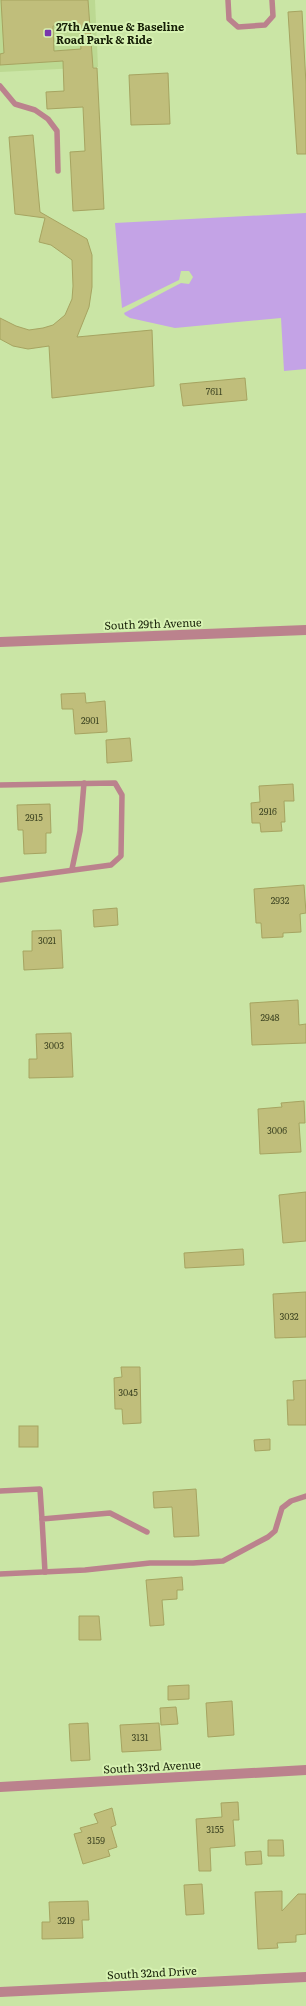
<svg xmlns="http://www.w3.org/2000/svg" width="306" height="2006" viewBox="0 0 306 2006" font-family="Literata,serif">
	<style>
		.built { fill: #bcd992 }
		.green { fill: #c4a3e6 }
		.building { fill: #c0be7b; stroke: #a6a461; fill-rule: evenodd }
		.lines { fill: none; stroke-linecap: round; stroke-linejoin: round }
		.service { stroke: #bb828d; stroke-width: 5.5 }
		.minor { stroke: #bb828d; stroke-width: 10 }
		.poi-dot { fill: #7837ac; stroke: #d7f2b2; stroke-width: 1.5 }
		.labels { text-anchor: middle; stroke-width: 4; stroke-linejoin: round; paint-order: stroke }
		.number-label { font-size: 9px; fill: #404724 }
		.poi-label { font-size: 11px; font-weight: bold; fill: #161f07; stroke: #d7f2b2; text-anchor: start }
		.street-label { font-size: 11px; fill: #161f07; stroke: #d7f2b2 }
	</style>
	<rect width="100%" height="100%" fill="#cae5a5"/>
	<polygon class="built" points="0,0 95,0 98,67 0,72"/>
	<polygon class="green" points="306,213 306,369 284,371 281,318 175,328 130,318 125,315 124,313 181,283 189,284 193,277 189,271 181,271 179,280 122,308 115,223"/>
	<g class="building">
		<path d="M 1,0 L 88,0 L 93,68 L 97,68 L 104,209 L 73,211 L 70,152 L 85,151 L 83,107 L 47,109 L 46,92 L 64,91 L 63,61 L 0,65 L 0,54 L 4,53 ZM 79,24 L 81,49 L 54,51 L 53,26 Z"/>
		<polygon points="302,11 306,84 306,154 297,154 288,12"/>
		<polygon points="168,73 170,124 131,125 129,75"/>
		<polygon points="33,135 40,212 87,239 92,255 92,287 89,307 77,337 152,330 154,386 52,398 49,346 28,349 13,346 0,339 0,318 16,326 29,330 43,328 53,325 65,315 72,299 73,286 72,260 51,245 39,242 45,218 15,214 9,137"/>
		<polygon points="245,378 247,400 183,406 180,384"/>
		<polygon points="85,693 86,703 105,701 107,732 75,734 73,709 62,709 61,694"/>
		<polygon points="130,738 132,761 107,763 106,740"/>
		<polygon points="293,784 294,801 284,801 285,822 281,822 282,831 261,832 260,823 252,823 251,803 260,802 259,786"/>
		<polygon points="50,804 51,833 46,833 46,853 24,854 23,830 18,830 17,805"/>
		<polygon points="304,885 306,913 300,914 301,932 283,933 283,937 262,938 261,923 256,923 254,889"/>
		<polygon points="117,908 118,925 94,927 93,910"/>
		<polygon points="61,930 63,968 24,970 23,951 32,951 32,931"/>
		<polygon points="298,1000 299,1025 306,1024 306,1043 252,1045 250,1003"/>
		<polygon points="71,1033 73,1077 29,1078 29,1059 37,1059 36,1034"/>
		<polygon points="304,1101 305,1123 299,1123 301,1152 260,1154 258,1109 282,1107 281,1103"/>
		<polygon points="306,1192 306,1241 283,1243 279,1195"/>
		<polygon points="243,1249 244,1265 185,1268 184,1253"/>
		<polygon points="306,1292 306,1337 275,1338 273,1294"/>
		<polygon points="121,1367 140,1367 141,1423 123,1424 122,1409 115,1409 114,1378 122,1377"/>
		<polygon points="306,1380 306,1425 288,1425 287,1400 294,1400 293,1381"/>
		<rect x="19" y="1426" width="19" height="21"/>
		<polygon points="270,1439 270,1450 255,1451 254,1440"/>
		<polygon points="196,1489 199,1536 174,1537 172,1507 154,1508 153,1492"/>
		<polygon points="182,1577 183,1590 177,1590 177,1599 162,1600 164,1625 150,1626 146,1580"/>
		<polygon points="79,1616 99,1616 101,1640 79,1640"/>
		<polygon points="189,1685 189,1699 168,1700 168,1686"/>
		<polygon points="232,1701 234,1735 208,1737 206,1703"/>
		<polygon points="176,1707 178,1724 161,1725 160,1708"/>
		<polygon points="88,1723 90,1760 71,1761 69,1724"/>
		<polygon points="159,1723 161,1750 122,1752 120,1725"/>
		<polygon points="238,1802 239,1820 233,1820 235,1846 210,1848 211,1871 199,1871 196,1819 222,1817 221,1803"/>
		<polygon points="112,1808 116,1825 111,1827 117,1847 108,1850 110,1856 83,1864 74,1834 82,1832 80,1828 98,1823 94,1814"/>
		<polygon points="268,1840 283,1840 284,1856 268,1856"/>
		<polygon points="261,1851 262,1864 246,1865 245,1852"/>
		<polygon points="202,1884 204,1914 186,1915 184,1885"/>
		<polygon points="282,1891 282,1911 298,1894 306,1894 306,1934 296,1935 296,1942 277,1943 278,1948 258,1949 255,1892"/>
		<polygon points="88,1901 89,1920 82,1920 83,1938 42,1939 42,1922 50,1922 49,1902"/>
	</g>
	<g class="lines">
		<g class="service">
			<polyline points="228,0 229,19 238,27 265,25 273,16 272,0"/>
			<polyline points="0,86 15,104 35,110 48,119 57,131 58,171"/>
			<polyline points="0,785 115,783 122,795 121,856 111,865 0,880"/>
			<polyline points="72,869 80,831 84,783"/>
			<polyline points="0,1491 40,1489 42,1519"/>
			<polyline points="45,1572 42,1519 110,1513 147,1532"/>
			<polyline points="0,1574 85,1570 150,1563 193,1563 223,1561 268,1537 275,1531 282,1508 291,1501 306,1496"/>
		</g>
		<g class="minor">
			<polyline points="0,642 306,630"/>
			<polyline points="0,1787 306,1770"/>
			<polyline points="0,1992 306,1977"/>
		</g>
	</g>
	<rect class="poi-dot" x="44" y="29" width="8" height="8" rx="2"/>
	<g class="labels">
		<g class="number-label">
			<text x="214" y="395">7611</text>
			<text x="90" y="724">2901</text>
			<text x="268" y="815">2916</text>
			<text x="34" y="821">2915</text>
			<text x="280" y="904">2932</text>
			<text x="47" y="944">3021</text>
			<text x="270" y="1021">2948</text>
			<text x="54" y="1049">3003</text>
			<text x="277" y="1134">3006</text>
			<text x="289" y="1320">3032</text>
			<text x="128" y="1396">3045</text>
			<text x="140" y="1741">3131</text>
			<text x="215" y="1833">3155</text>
			<text x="96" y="1844">3159</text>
			<text x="66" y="1924">3219</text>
		</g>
		<g class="poi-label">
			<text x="56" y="31">27th Avenue &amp; Baseline<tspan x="56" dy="13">Road Park &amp; Ride</tspan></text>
		</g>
		<g class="street-label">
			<text transform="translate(153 624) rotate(-2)" y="4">South 29th Avenue</text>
			<text transform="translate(152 1767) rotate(-3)" y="4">South 33rd Avenue</text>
			<text transform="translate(152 1973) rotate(-3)" y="4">South 32nd Drive</text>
		</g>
	</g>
</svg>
